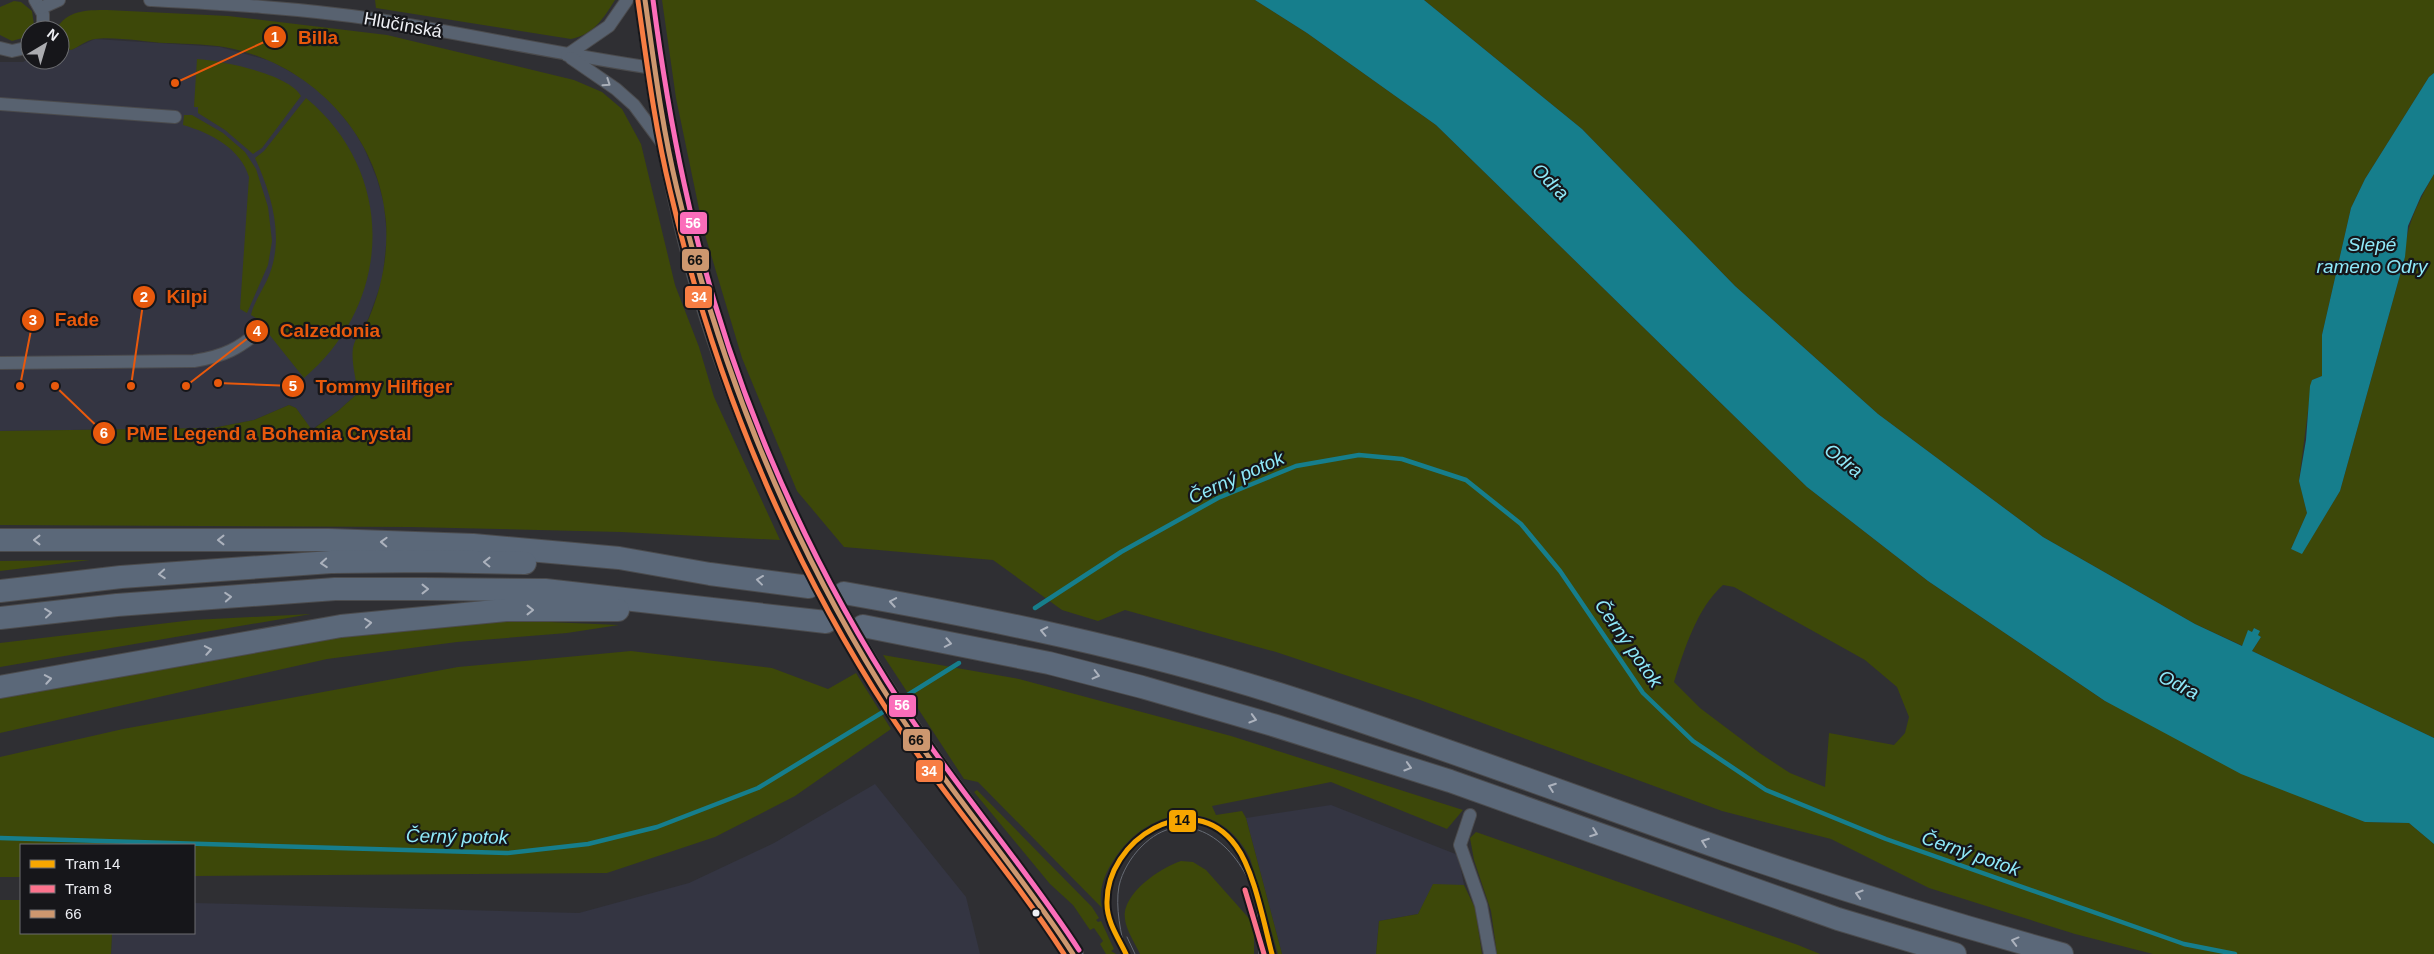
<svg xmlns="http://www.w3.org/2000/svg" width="2434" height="954" viewBox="0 0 2434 954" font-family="Helvetica,sans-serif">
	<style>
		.built { fill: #343542 }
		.green { fill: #3d4809; fill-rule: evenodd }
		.water { fill: #167e8c }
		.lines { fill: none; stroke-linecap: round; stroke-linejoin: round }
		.stream { stroke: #167e8c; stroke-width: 4.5 }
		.street-casing { stroke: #4b4b4d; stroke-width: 14 }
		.primary-casing { stroke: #4b4b4d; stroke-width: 22 }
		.highway-casing { stroke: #4b4b4d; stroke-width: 24 }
		.street { stroke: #586270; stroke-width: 12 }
		.primary { stroke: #5c6b7e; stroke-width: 20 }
		.highway { stroke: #5b6879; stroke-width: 22 }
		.tram { stroke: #666b74; stroke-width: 1 }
		.primary-bridge-casing { stroke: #4b4b4d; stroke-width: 22; stroke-linecap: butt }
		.primary-bridge { stroke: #5c6b7e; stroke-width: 20 }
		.bus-1-casing { stroke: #16161a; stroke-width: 9 }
		.bus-2-casing { stroke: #16161a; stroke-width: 9 }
		.bus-3-casing { stroke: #16161a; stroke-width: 9 }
		.bus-1 { stroke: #cd976f; stroke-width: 5 }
		.bus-2 { stroke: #f77d43; stroke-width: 5 }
		.bus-3 { stroke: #fb6dba; stroke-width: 5 }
		.tram-1-casing { stroke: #16161a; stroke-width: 9 }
		.tram-2-casing { stroke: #16161a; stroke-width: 9 }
		.tram-1 { stroke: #f7a600; stroke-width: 5 }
		.tram-2 { stroke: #fc738d; stroke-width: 5 }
		.oneway { stroke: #aab0b9 }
		.oneway2 { stroke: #acb2bd }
		.bus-dot { fill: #eeeff4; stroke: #16161a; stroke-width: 2 }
		.labels { text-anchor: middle; stroke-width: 4.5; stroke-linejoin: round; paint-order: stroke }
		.street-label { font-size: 18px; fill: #eeeff4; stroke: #16161a }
		.water-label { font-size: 19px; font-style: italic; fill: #8fe9f9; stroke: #16161a }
		.leader { fill: none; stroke: #e8590c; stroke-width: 2 }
		.callout-dot { fill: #e8590c; stroke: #16161a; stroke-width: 2 }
		.mark-label { font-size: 15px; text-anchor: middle; font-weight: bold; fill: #fff }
		.callout-label { font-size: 19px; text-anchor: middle; font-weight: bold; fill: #e8590c; stroke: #16161a; stroke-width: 4.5; stroke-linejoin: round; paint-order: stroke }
		.line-badge { stroke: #16161a; stroke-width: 2 }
		.badge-label { font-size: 14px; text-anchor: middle; font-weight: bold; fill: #fff }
		.pale-badge-label { font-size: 14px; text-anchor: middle; font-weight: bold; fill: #111 }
	</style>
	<rect width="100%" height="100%" fill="#2f2f33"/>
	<g class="built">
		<polygon points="95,39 220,47 271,61 305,80 330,101 353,129 364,148 377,179 384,204 387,238 382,281 368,319 353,349 358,393 338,411 311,430 296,408 289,405 254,420 213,428 0,431 0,62 23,62 30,58 60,60 60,47 71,50"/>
		<polygon points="875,784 966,897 980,954 111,954 112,933 194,933 194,903 579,913 689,883 774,843"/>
		<polygon points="1331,805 1458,855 1464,885 1433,885 1418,914 1379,921 1376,954 1282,954 1246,818"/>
	</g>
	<g class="green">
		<path d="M 375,0 L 615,0 C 603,19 594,34 571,39 L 376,8 Z"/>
		<path d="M 662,0 L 1255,0 L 1307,33 L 1436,125 L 1807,487 L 1928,581 L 2105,701 L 2365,822 L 2409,823 L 2434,844 L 2434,954 L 2153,954 L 2075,934 L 1929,888 L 1831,839 L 1722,811 L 1420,700 L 1276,652 L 1125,610 L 1098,621 L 1062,610 L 993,560 L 844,547 L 797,491 L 742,358 L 703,228 L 676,98 ZM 1723,585 L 1734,587 L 1865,660 L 1897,687 L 1909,717 L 1905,733 L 1894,745 L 1829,733 L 1825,787 L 1790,773 L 1761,754 L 1700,708 L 1674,682 C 1684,650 1697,608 1723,585 Z"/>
		<path d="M 1424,0 L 2434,0 L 2434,73 L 2429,77 L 2365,179 L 2351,208 L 2322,335 L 2322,376 L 2312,380 L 2299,480 L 2307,513 L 2291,549 L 2302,553 L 2340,491 L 2405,257 C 2405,226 2419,201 2434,174 L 2434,738 L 2252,651 L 2261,637 L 2257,635 L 2259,631 L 2254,628 L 2252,632 L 2248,631 L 2243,646 L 2195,624 L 2043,537 L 1878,414 L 1735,286 L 1582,129 Z"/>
		<polygon points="14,1 21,2 32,11 34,25 26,37 12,41 0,35 0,7"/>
		<path d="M 107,10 L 228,16 L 387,35 L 574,80 L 602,92 L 622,109 L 641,144 L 675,285 L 699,347 L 714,397 L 780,540 L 621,532 L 410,527 L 0,525 L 0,431 L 213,428 L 254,420 L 289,405 L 296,408 L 312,430 L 338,411 L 358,393 C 356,379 351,361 353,348 C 355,337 364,327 369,318 C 382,287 388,255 386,222 C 380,138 315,68 234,49 C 212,44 189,44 166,43 C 147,42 112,36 95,39 C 86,40 79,47 71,50 L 60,47 L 60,30 L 56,30 C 66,10 87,10 107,10 Z"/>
		<path d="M 197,59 C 223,61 289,74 301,96 L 262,148 L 253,154 L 225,130 L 198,113 L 198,107 L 194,107 Z"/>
		<path d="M 306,98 C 397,173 393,303 304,378 L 256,318 L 251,315 C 254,301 265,287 270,273 C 284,235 271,193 255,158 L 264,151 Z"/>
		<path d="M 184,115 L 192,115 L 223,133 L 245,152 L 256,169 L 268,207 L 272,241 L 268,265 L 247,313 L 240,309 L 249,177 C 241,149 211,133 183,125 Z"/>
		<polygon points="90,560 0,571 0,561"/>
		<polygon points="311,614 0,667 0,643 193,620"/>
		<polygon points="503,620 619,625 567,633 457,642 327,659 0,733 0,697 280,644"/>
		<polygon points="631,651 772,668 828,689 856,673 891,729 795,796 715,837 607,873 194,876 194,845 21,845 21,877 0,877 0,757 123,729 458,667"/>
		<path d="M 883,655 L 1019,679 L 1231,736 L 1463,810 L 1447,829 L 1331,782 L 1212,806 L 1216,815 L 1242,811 L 1246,818 L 1282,954 L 1278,954 L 1250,858 C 1218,794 1147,806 1113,861 C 1104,875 1098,892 1102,908 L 978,782 L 964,779 Z"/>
		<polygon points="977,790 1092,907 1099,918 1096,920 1098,922 1101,921 1114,949 1111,951 1116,954 1106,954 1100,944 1103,941 1094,928 1090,930 1073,905 1050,884 974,792"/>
		<polygon points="1476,832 1798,945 1820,954 1497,954 1491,911 1474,860 1470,838"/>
		<path d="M 1181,861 L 1193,862 L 1206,870 L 1254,924 L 1254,954 L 1140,954 C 1135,943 1126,930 1125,919 C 1121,894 1160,868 1181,861 Z"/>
		<polygon points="1433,884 1464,885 1475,908 1482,954 1376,954 1379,921 1418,914"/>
		<polygon points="0,900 21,900 21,933 112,933 111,954 0,954"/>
	</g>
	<g class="water">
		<polygon points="1255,0 1424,0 1582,129 1735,286 1878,414 2043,537 2195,624 2242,646 2248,630 2252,632 2254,628 2260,631 2258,635 2261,637 2252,651 2434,738 2434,844 2409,823 2365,822 2241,774 2105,701 1928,581 1807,487 1436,125 1307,33"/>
		<polygon points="2434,73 2434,174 2421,196 2408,226 2405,257 2340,491 2302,554 2291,549 2307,513 2299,481 2306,440 2310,386 2312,380 2322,376 2322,335 2351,208 2365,179 2429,77"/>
	</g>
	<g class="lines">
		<g class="stream">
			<polyline points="1035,608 1121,552 1218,498 1296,466 1359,455 1402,459 1466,480 1521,524 1560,571 1643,693 1693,741 1766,790 1886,839 2184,944 2235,954"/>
			<polyline points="906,696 959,663"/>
			<polyline points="0,838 507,853 588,844 657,827 758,788 883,712"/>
		</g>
		<g class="street-casing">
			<g id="street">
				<polyline points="35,0 43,14 43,30"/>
				<path d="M 150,0 C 224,4 299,8 373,19 C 466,34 559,54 653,68"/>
				<polyline points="41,8 59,0"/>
				<polyline points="0,48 12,51 30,47"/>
				<polyline points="567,55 609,26 627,0"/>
				<polyline points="571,58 616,89 634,105 663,144"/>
				<polyline points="0,104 175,117"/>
				<path d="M 0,363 L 194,361 C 225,356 238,349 262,329"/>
				<polyline points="1470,815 1460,845 1481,905 1490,954"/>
			</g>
		</g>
		<g class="primary-casing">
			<g id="primary">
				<path d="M 645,0 C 657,101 675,201 704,298 C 722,358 745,416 769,473"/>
				<polyline points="937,766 1048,916 1073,954"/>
			</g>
		</g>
		<g class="highway-casing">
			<g id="highway">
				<polyline points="0,540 329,540 473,545 619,558 710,574 809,587"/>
				<polyline points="0,591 121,577 331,562 428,561 525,563"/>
				<path d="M 844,593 C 991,619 1137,649 1279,694 C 1430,742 1577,798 1726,850 C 1837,888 1949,923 2062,954"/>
				<polyline points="0,618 117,605 335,589 423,589 545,590 826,622"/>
				<polyline points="863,626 1049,663 1142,687 1273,725 1450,781 1838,919 1955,954"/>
				<polyline points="0,687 341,626 506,610 618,610"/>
			</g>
		</g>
		<use href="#street" class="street"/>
		<use href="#primary" class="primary"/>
		<use href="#highway" class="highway"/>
		<g class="tram">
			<polyline points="1257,905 1259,954"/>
			<polyline points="1127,937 1135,954"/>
			<path d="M 1126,954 C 1121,934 1115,907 1119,886 C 1122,872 1131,857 1141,847 C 1185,802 1234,842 1252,888"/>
		</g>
		<g class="primary-bridge-casing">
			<path id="primary-bridge" d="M 769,473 C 815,577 870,674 937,766"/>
		</g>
		<use href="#primary-bridge" class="primary-bridge"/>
		<g class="bus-1-casing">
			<path id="bus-1" d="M 645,0 C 654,63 662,127 677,189 C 721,374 792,548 895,708 C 950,793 1018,869 1073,954"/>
		</g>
		<g class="bus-2-casing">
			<path id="bus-2" d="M 638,1 C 647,64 655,128 670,190 C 713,376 785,553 889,713 C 943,796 1010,870 1064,954"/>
		</g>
		<g class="bus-3-casing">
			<path id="bus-3" d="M 653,0 C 661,61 671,123 684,183 C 723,368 799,547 902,705 C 957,789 1024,865 1079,950"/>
		</g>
		<use href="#bus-1" class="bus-1"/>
		<use href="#bus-2" class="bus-2"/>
		<use href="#bus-3" class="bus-3"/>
		<g class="tram-1-casing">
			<path id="tram-1" d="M 1126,954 C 1119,939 1107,922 1107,904 C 1105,840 1192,785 1236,846 C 1254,870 1264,924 1272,954"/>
		</g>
		<g class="tram-2-casing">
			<polyline id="tram-2" points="1245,890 1264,954"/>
		</g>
		<use href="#tram-1" class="tram-1"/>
		<use href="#tram-2" class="tram-2"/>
	</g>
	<defs><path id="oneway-chevron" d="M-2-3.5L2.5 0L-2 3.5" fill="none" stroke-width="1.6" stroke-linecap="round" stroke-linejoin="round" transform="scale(1.25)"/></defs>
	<use class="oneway" href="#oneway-chevron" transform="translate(607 83) rotate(34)"/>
	<g class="oneway2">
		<use href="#oneway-chevron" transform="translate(37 540) rotate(180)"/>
		<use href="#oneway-chevron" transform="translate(221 540) rotate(-180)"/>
		<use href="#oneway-chevron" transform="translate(384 542) rotate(-178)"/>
		<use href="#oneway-chevron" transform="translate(487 562) rotate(-179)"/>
		<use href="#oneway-chevron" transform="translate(324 563) rotate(176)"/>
		<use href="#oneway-chevron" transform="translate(162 574) rotate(176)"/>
		<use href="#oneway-chevron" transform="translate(760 580) rotate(-173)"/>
		<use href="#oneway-chevron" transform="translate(425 589)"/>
		<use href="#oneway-chevron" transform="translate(228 597) rotate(-4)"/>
		<use href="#oneway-chevron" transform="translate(893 602) rotate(-170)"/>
		<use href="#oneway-chevron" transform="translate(530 610)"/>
		<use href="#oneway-chevron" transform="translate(48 613) rotate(-6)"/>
		<use href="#oneway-chevron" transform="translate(368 623) rotate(-6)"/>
		<use href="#oneway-chevron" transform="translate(1044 631) rotate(-168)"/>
		<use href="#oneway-chevron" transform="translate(948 643) rotate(11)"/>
		<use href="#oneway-chevron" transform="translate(208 650) rotate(-10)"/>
		<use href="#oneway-chevron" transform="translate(1096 675) rotate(14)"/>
		<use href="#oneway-chevron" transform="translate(48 679) rotate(-10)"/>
		<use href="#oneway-chevron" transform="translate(1253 719) rotate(16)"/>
		<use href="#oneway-chevron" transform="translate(1408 767) rotate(17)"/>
		<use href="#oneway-chevron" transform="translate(1552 787) rotate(-160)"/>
		<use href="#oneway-chevron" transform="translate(1594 833) rotate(20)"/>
		<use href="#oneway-chevron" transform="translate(1705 842) rotate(-160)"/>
		<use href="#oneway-chevron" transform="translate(1859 894) rotate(-163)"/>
		<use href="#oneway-chevron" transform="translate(2015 941) rotate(-165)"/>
	</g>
	<circle class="bus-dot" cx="1036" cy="913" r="4.5"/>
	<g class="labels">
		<g class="street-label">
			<text transform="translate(403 25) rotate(10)" y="6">Hlučínská</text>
		</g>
		<g class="water-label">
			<text transform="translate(1551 181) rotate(45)" y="7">Odra</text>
			<text x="2372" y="251">Slepé<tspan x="2372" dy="22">rameno Odry</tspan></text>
			<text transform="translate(1844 460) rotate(38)" y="7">Odra</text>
			<text transform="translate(1236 477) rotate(-24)" y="7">Černý potok</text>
			<text transform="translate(1629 643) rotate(55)" y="7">Černý potok</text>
			<text transform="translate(2179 684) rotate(27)" y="7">Odra</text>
			<text transform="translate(457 836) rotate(1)" y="7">Černý potok</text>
			<text transform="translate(1971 853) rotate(19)" y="7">Černý potok</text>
		</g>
	</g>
	<path class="leader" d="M175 83L275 37M131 386L144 297M20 386L33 320M186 386L257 331M218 383L293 386M55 386L104 433"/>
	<g class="callout-dot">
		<circle cx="175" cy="83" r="5"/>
		<circle cx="131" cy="386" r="5"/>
		<circle cx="20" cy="386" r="5"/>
		<circle cx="186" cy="386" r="5"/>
		<circle cx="218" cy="383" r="5"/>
		<circle cx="55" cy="386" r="5"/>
		<circle cx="275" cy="37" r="12"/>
		<circle cx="144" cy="297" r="12"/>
		<circle cx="33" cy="320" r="12"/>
		<circle cx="257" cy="331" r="12"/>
		<circle cx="293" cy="386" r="12"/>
		<circle cx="104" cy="433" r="12"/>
	</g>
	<g class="mark-label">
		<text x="275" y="42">1</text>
		<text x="144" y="302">2</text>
		<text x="33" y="325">3</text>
		<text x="257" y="336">4</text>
		<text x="293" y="391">5</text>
		<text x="104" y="438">6</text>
	</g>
	<g class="callout-label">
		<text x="318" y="44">Billa</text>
		<text x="187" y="303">Kilpi</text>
		<text x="77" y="326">Fade</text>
		<text x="330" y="337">Calzedonia</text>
		<text x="384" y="393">Tommy Hilfiger</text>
		<text x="269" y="440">PME Legend a Bohemia Crystal</text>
	</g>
	<g class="line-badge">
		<rect x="679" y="211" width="29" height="24" rx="5" fill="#fb6dba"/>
		<rect x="681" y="248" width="29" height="24" rx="5" fill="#cd976f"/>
		<rect x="684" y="285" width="29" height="24" rx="5" fill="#f77d43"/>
		<rect x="888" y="694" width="29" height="24" rx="5" fill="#fb6dba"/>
		<rect x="902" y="728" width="29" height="24" rx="5" fill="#cd976f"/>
		<rect x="915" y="759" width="29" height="24" rx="5" fill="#f77d43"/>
		<rect x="1168" y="809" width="29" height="24" rx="5" fill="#f7a600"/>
	</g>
	<g class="badge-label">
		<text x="693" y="228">56</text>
		<text x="699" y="302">34</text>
		<text x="902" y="710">56</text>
		<text x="929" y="776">34</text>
	</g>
	<g class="pale-badge-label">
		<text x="695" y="265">66</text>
		<text x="916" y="745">66</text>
		<text x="1182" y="825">14</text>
	</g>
	<rect x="20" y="844" width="175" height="90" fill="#16161a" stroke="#6c6d71"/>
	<rect x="30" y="860" width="25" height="8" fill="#f7a600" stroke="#6c6d71"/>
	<text x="65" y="869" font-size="15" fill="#eeeff4">Tram 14</text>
	<rect x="30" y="885" width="25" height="8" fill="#fc738d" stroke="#6c6d71"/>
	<text x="65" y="894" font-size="15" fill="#eeeff4">Tram 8</text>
	<rect x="30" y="910" width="25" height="8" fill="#cd976f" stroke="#6c6d71"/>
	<text x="65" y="919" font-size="15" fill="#eeeff4">66</text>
	<g transform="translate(45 45) rotate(38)"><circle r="24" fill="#16161a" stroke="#6c6d71"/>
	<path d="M0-4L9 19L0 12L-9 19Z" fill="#abacb0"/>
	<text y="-8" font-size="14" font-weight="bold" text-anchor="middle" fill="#eeeff4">N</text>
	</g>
</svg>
